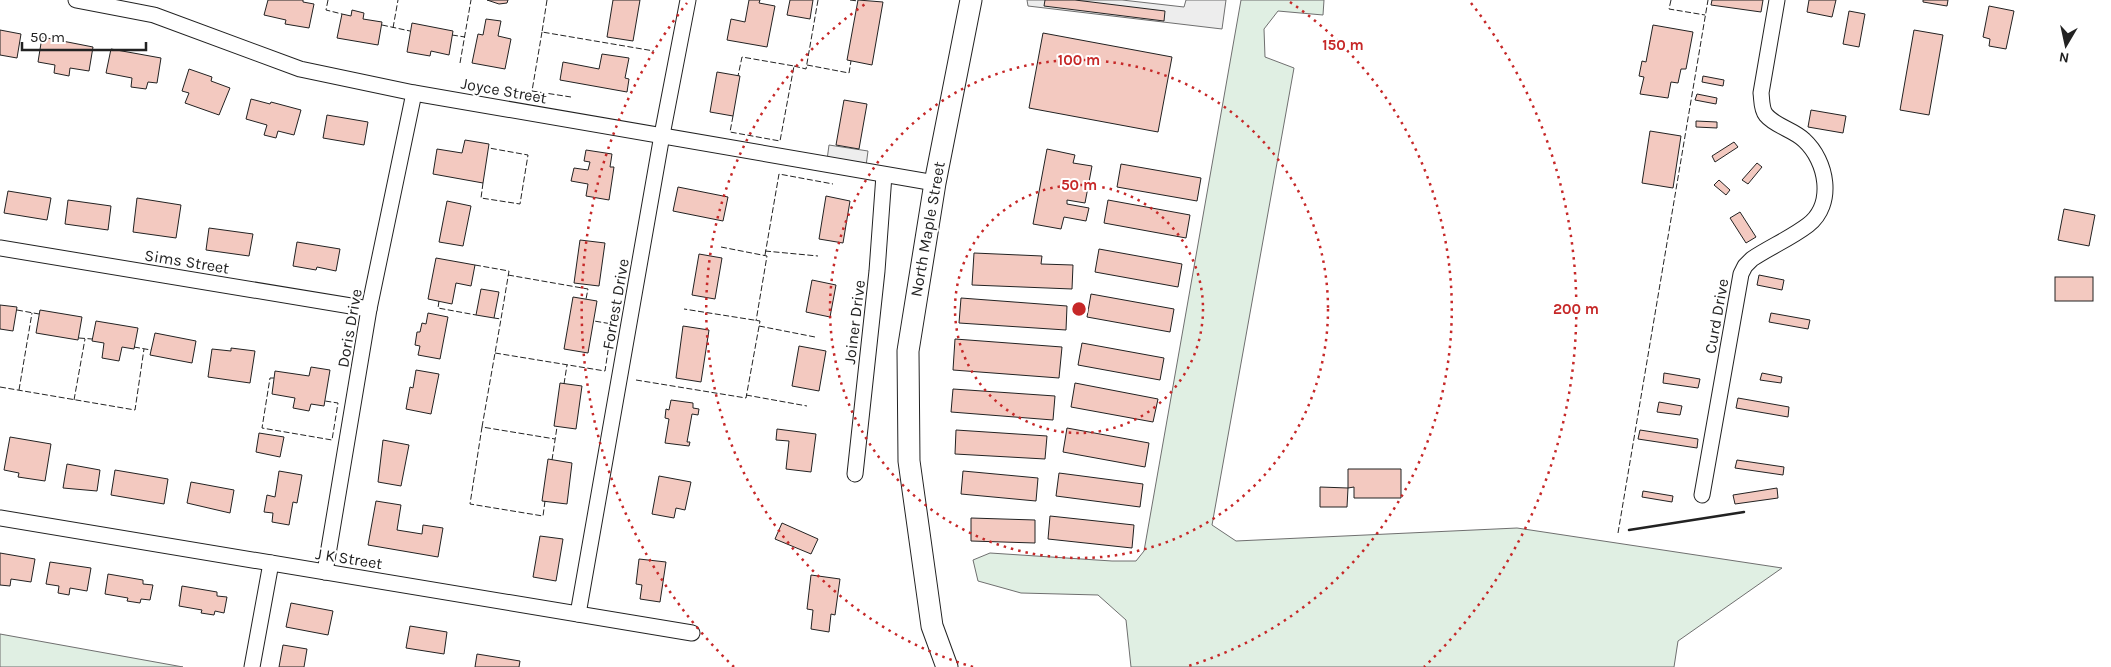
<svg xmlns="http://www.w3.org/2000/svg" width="2111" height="667" viewBox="0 0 2111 667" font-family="Karla,sans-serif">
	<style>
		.green { fill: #e0efe3; stroke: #6f6f6f }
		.parking { fill: #ededed; stroke: #6f6f6f }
		.building { fill: #f3c9c0; stroke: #222 }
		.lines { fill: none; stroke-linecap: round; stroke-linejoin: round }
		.street-casing { stroke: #222; stroke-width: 17 }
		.secondary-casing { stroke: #222; stroke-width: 23 }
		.street { stroke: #fff; stroke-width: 15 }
		.secondary { stroke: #fff; stroke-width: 21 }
		.fence { stroke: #222; stroke-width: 1; stroke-dasharray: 6 2.5; stroke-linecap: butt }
		.wall { stroke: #222; stroke-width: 2.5 }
		.ring { fill: none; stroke: #c62828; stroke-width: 2.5; stroke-dasharray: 2.5 5 }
		.labels { text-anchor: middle; stroke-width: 4; stroke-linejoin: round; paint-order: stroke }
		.street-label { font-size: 16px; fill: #222; stroke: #fff }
		.centre { fill: #c62828; stroke: #fff; stroke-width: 2.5 }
		.ring-label { font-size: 15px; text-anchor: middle; font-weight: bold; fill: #c62828; stroke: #fff; stroke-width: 4; stroke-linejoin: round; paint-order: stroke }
	</style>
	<rect width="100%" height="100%" fill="#fff"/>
	<g class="green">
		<polygon points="1241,0 1324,0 1323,15 1278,11 1264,29 1265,57 1294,68 1212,525 1236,541 1517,528 1782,568 1678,641 1674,667 1131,667 1126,620 1098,595 1021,593 978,581 973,560 990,553 1112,561 1136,561 1144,551"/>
		<polygon points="0,634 183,667 0,667"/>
	</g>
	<g class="parking">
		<polygon points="1027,0 1122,0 1184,7 1186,0 1226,0 1222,29 1028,6"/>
		<polygon points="829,145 868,151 866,166 827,160"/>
	</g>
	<g class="building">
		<polygon points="268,0 303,0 303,2 314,4 309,28 285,24 286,20 264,15"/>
		<polygon points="487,0 508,0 507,3 499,4"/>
		<polygon points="613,0 640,0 633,41 607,37"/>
		<polygon points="749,0 760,0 759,3 775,6 767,47 727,40 731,19 745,22"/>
		<polygon points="790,0 813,0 810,19 787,15"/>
		<polygon points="858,0 883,2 872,65 847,60"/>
		<polygon points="1045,0 1075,0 1165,11 1164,21 1044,6"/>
		<polygon points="1712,0 1763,0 1761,12 1711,5"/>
		<polygon points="1809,0 1836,0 1832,17 1807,12"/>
		<polygon points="1923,0 1948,0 1947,6 1923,2"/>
		<polygon points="1989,6 2014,11 2006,49 1989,46 1990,39 1983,37"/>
		<polygon points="352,10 364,13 363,19 382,22 378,45 337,38 342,14 351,16"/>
		<polygon points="1849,11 1865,14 1859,47 1843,44"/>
		<polygon points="486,19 501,21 498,36 511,39 505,69 472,63 478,34 483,35"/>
		<polygon points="412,23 453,31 449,55 431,51 430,56 407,52"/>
		<polygon points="1653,25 1693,32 1686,69 1681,69 1678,83 1671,82 1668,98 1640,94 1644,77 1639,76 1642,61 1646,62"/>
		<polygon points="0,30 21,34 17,58 0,55"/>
		<polygon points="1914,30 1943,35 1929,115 1900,110"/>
		<polygon points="1043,33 1172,57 1158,132 1029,108"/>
		<polygon points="42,37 93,47 89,71 70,68 69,76 54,73 55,65 38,62"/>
		<polygon points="111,49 161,58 157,83 148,82 146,89 131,87 132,78 106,73"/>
		<polygon points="602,54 629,58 625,78 629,79 627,92 560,80 563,62 599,69"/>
		<polygon points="189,69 212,77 211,81 230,88 219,115 185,103 189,93 182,91"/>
		<polygon points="717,72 740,76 733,116 710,112"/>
		<polygon points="1703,76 1724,80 1723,86 1702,82"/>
		<polygon points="1697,94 1717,98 1716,104 1695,100"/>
		<polygon points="251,99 270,104 271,102 301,110 294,135 278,131 276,138 264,135 267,125 246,119"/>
		<polygon points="844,100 867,104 859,149 836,145"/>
		<polygon points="1811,110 1846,116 1843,133 1808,127"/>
		<polygon points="327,115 368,122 364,145 323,138"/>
		<polygon points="1696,121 1717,122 1717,128 1696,127"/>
		<polygon points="1650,131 1681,136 1673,188 1642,183"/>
		<polygon points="465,140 489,144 483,183 433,174 437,149 462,153"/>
		<polygon points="1734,142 1738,147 1715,162 1712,156"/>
		<polygon points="1047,149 1075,155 1073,163 1092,166 1085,203 1067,200 1067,204 1089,208 1086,221 1064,217 1061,229 1033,224"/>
		<polygon points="586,150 612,154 610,167 614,167 609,200 586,196 588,184 571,181 574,168 588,170 590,162 584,161"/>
		<polygon points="1757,163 1762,167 1748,184 1742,180"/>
		<polygon points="1121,164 1201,178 1197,201 1117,187"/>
		<polygon points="1719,180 1730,190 1726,195 1714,185"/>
		<polygon points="678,187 728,197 723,221 673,211"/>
		<polygon points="8,191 51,198 47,220 4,213"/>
		<polygon points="826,196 850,201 843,243 819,239"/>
		<polygon points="137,198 181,205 176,238 133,232"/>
		<polygon points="68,200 111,206 108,230 65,224"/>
		<polygon points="1108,200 1190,215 1186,238 1104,223"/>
		<polygon points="447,201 471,206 463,246 439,242"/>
		<polygon points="2064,209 2095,215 2089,246 2058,240"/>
		<polygon points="1740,212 1756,237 1746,243 1730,218"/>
		<polygon points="209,228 253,234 249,256 206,250"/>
		<polygon points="580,240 605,243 599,286 574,283"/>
		<polygon points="297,242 340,249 336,271 317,267 316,270 293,266"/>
		<polygon points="1099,249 1182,264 1178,287 1095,272"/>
		<polygon points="974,253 1042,256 1041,264 1073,265 1072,289 972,285"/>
		<polygon points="699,254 722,258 715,299 692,295"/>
		<polygon points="436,258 475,265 471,286 456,283 452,304 428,299"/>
		<polygon points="1759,275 1784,280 1782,290 1757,285"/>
		<rect x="2055" y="277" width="38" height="24"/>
		<polygon points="812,280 836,285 830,317 806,312"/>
		<polygon points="481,289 499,292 494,318 476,315"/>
		<polygon points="1091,294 1174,309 1170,332 1087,317"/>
		<polygon points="573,297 597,301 588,353 564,349"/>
		<polygon points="961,298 1067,306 1066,330 959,323"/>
		<polygon points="0,305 17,307 13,331 0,329"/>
		<polygon points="40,310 82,317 78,340 36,333"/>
		<polygon points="428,313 448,317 440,359 418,355 420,346 415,345 417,332 420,332 422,323 426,324"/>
		<polygon points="1771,313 1810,320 1808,329 1769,322"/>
		<polygon points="96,321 138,328 134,349 122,347 119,361 102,358 104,343 92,341"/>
		<polygon points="683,326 709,330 701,382 676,378"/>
		<polygon points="155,333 196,341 192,363 150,355"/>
		<polygon points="955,339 1062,347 1059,378 953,370"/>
		<polygon points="1082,343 1164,358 1160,380 1078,365"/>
		<polygon points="799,346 826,351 819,391 792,386"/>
		<polygon points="231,348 255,351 250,383 208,377 212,349 231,351"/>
		<polygon points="311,367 330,370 324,406 311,404 309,411 293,408 295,398 272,394 275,371 309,376"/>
		<polygon points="416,370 439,374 431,414 406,409 410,387 413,388"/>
		<polygon points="1664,373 1700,379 1698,388 1663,383"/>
		<polygon points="1762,373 1782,377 1781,383 1760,380"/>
		<polygon points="560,383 582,386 576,429 554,426"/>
		<polygon points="1075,383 1158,399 1153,422 1071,407"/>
		<polygon points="953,389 1055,396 1053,420 951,412"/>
		<polygon points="1738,398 1789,407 1788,417 1736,408"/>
		<polygon points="671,400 693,403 693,408 699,409 698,415 692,414 687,442 690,442 689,446 665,443 669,419 665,418 666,409 669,410"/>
		<polygon points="1659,402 1682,406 1680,415 1657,412"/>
		<polygon points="1067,428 1149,443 1145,467 1063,452"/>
		<polygon points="777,429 816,434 811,472 786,469 789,441 776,440"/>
		<polygon points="956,430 1047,436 1045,459 955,454"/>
		<polygon points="1640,430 1698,439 1697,448 1638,439"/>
		<polygon points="259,433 284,437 280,457 256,452"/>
		<polygon points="10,437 51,444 45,481 18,477 19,473 4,470"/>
		<polygon points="383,440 409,445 401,486 378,482"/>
		<polygon points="548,459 572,463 567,504 542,501"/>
		<polygon points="1737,460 1784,467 1783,475 1735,468"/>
		<polygon points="67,464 100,470 97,491 63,488"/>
		<polygon points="1348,469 1401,469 1401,498 1354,498 1354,487 1348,488"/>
		<polygon points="115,470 168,479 164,504 111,495"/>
		<polygon points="279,471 302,475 297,503 293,502 289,525 272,522 273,513 264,512 267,495 275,497"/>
		<polygon points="963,471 1038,478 1036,501 961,494"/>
		<polygon points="1059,473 1143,484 1140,507 1056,496"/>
		<polygon points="659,476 691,482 685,510 676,508 674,518 652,514"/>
		<polygon points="191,482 234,490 230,513 187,503"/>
		<polygon points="1320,487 1348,488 1347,507 1320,507"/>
		<polygon points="1777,488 1778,498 1735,504 1733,495"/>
		<polygon points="1643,491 1673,496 1672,502 1642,497"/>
		<polygon points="376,501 401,505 397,530 422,534 423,525 443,528 438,557 368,545"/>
		<polygon points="1050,516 1134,525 1132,548 1048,539"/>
		<polygon points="971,518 1035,520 1035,543 971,541"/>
		<polygon points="782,523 818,539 811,554 775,539"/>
		<polygon points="540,536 563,539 556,581 533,577"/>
		<polygon points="0,553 35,559 31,582 11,579 10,586 0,585"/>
		<polygon points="639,559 666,562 660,602 640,599 642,585 636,584"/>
		<polygon points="50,562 91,568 87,591 70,588 69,595 58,593 59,586 46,584"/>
		<polygon points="108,574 143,580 143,584 153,585 150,600 141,599 140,603 127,601 128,598 105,594"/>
		<polygon points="811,575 840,579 835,615 831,614 829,632 811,629 813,610 807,609"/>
		<polygon points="182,586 217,592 217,596 227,597 224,613 215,611 214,615 201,613 202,610 179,606"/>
		<polygon points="291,603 333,611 328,635 286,627"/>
		<polygon points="410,626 447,632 444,654 406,648"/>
		<polygon points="283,645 307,649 304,667 279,667"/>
		<polygon points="477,654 520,661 519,667 475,667"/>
	</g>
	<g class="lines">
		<g class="street-casing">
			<g id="street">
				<polyline points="76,0 154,15 300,69 414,93 935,183"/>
				<polyline points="0,248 369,309"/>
				<polyline points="855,474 877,271 884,175"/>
				<path d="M 1702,495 L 1741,274 L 1745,266 L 1752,259 C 1770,247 1791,238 1808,225 C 1835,204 1827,161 1804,140 C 1794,130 1775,126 1766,115 C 1761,109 1762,99 1761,93 L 1777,0"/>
				<polyline points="0,518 692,633"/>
				<polyline points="325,572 369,309 414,93"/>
				<polyline points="578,614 662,135 688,0"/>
				<polyline points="252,667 271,563"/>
			</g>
		</g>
		<g class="secondary-casing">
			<polyline id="secondary" points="947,667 932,626 909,461 908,351 935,183 971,0"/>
		</g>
		<use href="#street" class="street"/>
		<use href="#secondary" class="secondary"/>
		<g class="fence">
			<polyline points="328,0 326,10 342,14"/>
			<polyline points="547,0 542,32 654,51"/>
			<polyline points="850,0 858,1"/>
			<polyline points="1671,0 1669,9 1705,15"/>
			<polyline points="382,25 410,31"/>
			<polyline points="393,28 398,0"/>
			<polyline points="542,32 532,91 571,97"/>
			<polyline points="452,35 465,37"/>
			<polyline points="460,63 471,0"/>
			<polyline points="807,65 849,73 851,61"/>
			<polyline points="794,66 806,69 818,0"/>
			<polyline points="733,116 730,132 780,141 794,66 742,57 738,76"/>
			<polyline points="483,183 481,198 520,204 528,155 489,148"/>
			<polyline points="721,247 767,256 756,321"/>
			<polyline points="765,251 818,256"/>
			<polyline points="765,255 779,174 833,184"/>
			<polyline points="475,265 509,271 501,319 494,318"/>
			<polyline points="508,275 588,289 586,299"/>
			<polyline points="439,301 438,308 476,315"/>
			<polyline points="17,310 39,314"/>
			<polyline points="759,326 815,337"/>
			<polyline points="79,338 92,339"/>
			<polyline points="134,347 151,350"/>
			<polyline points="495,353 605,371 612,324 594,321"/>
			<polyline points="274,378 270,378 262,428 332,440 338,403 325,401"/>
			<polyline points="636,380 746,398 760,321 684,309"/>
			<polyline points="564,384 567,365"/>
			<polyline points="0,387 135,410 144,349"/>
			<polyline points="19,390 32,313"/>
			<polyline points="746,395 807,406"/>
			<polyline points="74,400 85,339"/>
			<polyline points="482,427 501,319"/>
			<polyline points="552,460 557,427"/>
			<polyline points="545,501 543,516 470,504 482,427 555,439"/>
			<polyline points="1618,533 1708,0"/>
		</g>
		<polyline class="wall" points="1629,530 1744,512"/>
	</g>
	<g class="ring">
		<circle cx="1079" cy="309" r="124"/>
		<circle cx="1079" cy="309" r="249"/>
		<path d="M973 667A373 373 0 0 1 868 2M1290 2A373 373 0 0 1 1185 667"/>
		<path d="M734 667A497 497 0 0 1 687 3M1471 3A497 497 0 0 1 1424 667"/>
	</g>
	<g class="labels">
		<g class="street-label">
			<text transform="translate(504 90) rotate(10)" y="6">Joyce Street</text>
			<text transform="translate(927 229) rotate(-80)" y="6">North Maple Street</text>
			<text transform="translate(187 261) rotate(9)" y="6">Sims Street</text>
			<text transform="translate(615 304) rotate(-80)" y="6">Forrest Drive</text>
			<text transform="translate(1716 316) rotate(-80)" y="6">Curd Drive</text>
			<text transform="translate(854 322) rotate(-83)" y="6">Joiner Drive</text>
			<text transform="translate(349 328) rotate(-80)" y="6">Doris Drive</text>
			<text transform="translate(349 558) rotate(9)" y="6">J K Street</text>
		</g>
	</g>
	<circle cx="1079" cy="309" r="8" class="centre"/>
	<g class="ring-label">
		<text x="1343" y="50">150 m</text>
		<text x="1079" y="65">100 m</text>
		<text x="1079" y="190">50 m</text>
		<text x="1576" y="314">200 m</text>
	</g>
	<g transform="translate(2066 45) rotate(189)" stroke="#ffffff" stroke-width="4" paint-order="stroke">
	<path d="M0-4L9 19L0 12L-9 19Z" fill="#222222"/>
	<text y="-8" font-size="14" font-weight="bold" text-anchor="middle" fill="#222222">N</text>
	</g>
	<path d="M22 42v8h124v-8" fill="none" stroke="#222222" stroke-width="2.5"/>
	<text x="30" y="42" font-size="15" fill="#222222" stroke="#ffffff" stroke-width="4" paint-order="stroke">50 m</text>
</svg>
